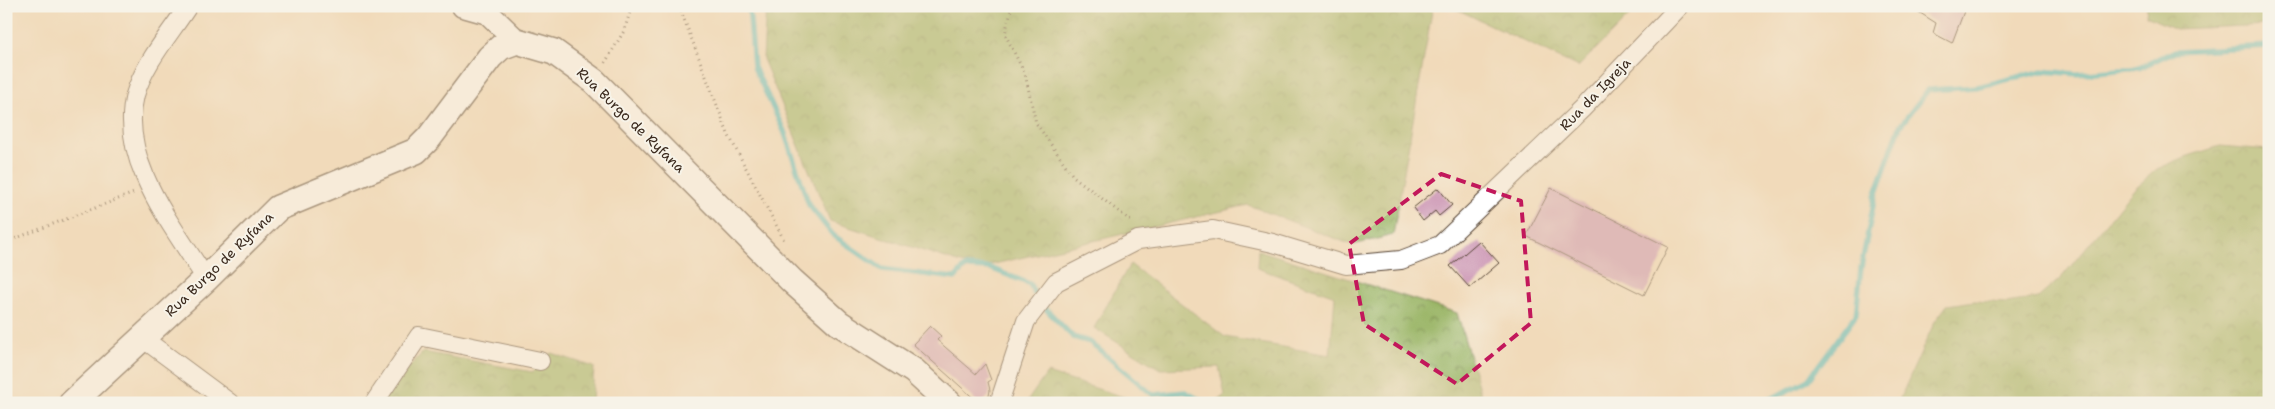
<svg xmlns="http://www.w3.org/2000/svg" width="2275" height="409" viewBox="0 0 2275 409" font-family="'Shantell Sans',sans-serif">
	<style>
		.forest { fill: url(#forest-crowns); stroke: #6a7042 }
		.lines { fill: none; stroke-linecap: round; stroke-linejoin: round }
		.stream { stroke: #49b9bf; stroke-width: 5.5 }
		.building { fill: #ca92b3 }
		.minor-casing { stroke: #564435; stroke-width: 20 }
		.tertiary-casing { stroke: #564435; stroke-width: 25 }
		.secondary-casing { stroke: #564435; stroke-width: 28 }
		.path { stroke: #564435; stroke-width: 3; stroke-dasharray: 1 4; stroke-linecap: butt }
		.minor { stroke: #fff; stroke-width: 18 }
		.tertiary { stroke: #fff; stroke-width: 22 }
		.secondary { stroke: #fff; stroke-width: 25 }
		.marked { fill: none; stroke: #c2185b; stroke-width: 4; stroke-dasharray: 10 6; stroke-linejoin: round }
		.labels { text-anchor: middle; stroke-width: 4; stroke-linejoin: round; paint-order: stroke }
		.street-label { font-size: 14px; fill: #3b2a1e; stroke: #f7f3e8 }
	</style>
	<defs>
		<pattern id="forest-crowns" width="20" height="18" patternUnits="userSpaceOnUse" patternTransform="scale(1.25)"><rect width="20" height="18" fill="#9ab566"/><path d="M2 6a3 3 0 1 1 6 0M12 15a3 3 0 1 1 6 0" fill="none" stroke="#7f9353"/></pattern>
	</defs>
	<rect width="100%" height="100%" fill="#f7f3e8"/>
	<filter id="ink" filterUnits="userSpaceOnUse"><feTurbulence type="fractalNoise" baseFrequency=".02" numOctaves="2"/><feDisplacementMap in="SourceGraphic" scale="10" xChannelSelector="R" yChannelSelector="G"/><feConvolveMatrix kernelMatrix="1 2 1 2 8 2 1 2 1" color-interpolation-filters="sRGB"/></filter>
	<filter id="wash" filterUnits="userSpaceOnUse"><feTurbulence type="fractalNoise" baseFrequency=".0096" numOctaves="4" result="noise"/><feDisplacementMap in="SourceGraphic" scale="20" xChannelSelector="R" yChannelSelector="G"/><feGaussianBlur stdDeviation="1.12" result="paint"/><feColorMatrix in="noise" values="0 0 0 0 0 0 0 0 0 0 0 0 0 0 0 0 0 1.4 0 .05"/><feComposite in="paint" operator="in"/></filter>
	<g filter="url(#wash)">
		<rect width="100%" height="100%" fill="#f1daba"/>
		<g class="forest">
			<polygon points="766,6 1433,6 1393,235 1352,245 1248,205 977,268 830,221 763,59"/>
			<polygon points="1450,6 1639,6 1578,67"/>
			<polygon points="2147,6 2269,6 2269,25 2175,29 2146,16"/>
			<polygon points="2220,146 2269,150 2269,403 1898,403 1934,323 1947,305 1975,301 2006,303 2038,298 2061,278 2135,188 2157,169 2185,157"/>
			<polygon points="1258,250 1457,313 1481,396 1475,403 1214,403 1225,395 1219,367 1160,369 1094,328 1130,264 1225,337 1330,355 1335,296 1257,268"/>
			<polygon points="423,352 533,372 551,353 594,367 592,403 381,403 390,388"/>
			<polygon points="1047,373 1143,403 1026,403"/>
		</g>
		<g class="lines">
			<g class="stream">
				<polyline points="749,6 754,67 784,131 809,205 833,235 882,269 955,278 965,267 990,268 1030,284 1034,293"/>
				<polyline points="1046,309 1073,337 1090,342 1153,395 1185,392 1206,403"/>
				<polyline points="1763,403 1808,380 1856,315 1861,268 1875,196 1900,126 1928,90 1977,87 2043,71 2077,74 2139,68 2175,51 2269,46"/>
			</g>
		</g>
		<g id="blocks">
			<g class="building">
				<polygon points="1909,6 1966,6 1952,43 1933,33 1936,23"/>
				<polygon points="1438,188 1452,205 1439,216 1435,211 1423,221 1413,208"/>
				<polygon points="1551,188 1668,247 1644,295 1526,236"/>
				<polygon points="1479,241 1499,263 1470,288 1450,266"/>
				<polygon points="930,326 941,336 937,340 976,374 985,364 991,380 988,382 990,390 989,396 982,403 979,403 913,344"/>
			</g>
		</g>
	</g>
	<g filter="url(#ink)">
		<use href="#blocks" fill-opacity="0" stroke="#564435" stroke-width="1"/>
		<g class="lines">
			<g class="minor-casing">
				<g id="minor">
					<path d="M 188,6 C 170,34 144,63 135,95 C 118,160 174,227 206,279"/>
					<polyline points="141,337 230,403"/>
					<polyline points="374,403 419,336 540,361"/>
					<polyline points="999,403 1026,321 1056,282 1138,240 1213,230 1273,243 1346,265 1401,260 1440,245 1582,109 1680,6"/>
				</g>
			</g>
			<g class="tertiary-casing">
				<polyline id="tertiary" points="463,6 488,13 517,41"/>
			</g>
			<g class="secondary-casing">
				<polyline id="secondary" points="72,403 206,279 278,208 416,151 429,138 490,57 501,47 517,41 554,52 594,81 792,281 839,323 914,371 949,403"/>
			</g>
			<g class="path">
				<polyline points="679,6 728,134 785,242"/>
				<polyline points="1012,6 1005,34 1025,74 1036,123 1073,176 1131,221 1132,224"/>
				<polyline points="605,63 624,31 632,6"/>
				<polyline points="6,242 134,193"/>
			</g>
			<use href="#minor" class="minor"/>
			<use href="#tertiary" class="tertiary"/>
			<use href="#secondary" class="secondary"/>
		</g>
	</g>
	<path d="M0 0H2275V409H0ZM 1441,174 L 1521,201 L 1531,323 L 1457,384 L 1364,324 L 1349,244 Z" fill="#f1daba" fill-opacity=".55" fill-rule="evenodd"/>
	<path class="marked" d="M 1441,174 L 1521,201 L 1531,323 L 1457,384 L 1364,324 L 1349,244 Z"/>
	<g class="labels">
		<g class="street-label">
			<text transform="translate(1595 94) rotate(-46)" y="5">Rua da Igreja</text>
			<text transform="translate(631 120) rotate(44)" y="5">Rua Burgo de Ryfana</text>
			<text transform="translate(219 264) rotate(-44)" y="5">Rua Burgo de Ryfana</text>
		</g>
	</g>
	<rect width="2275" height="409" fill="none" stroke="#f7f3e8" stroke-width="25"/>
</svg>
